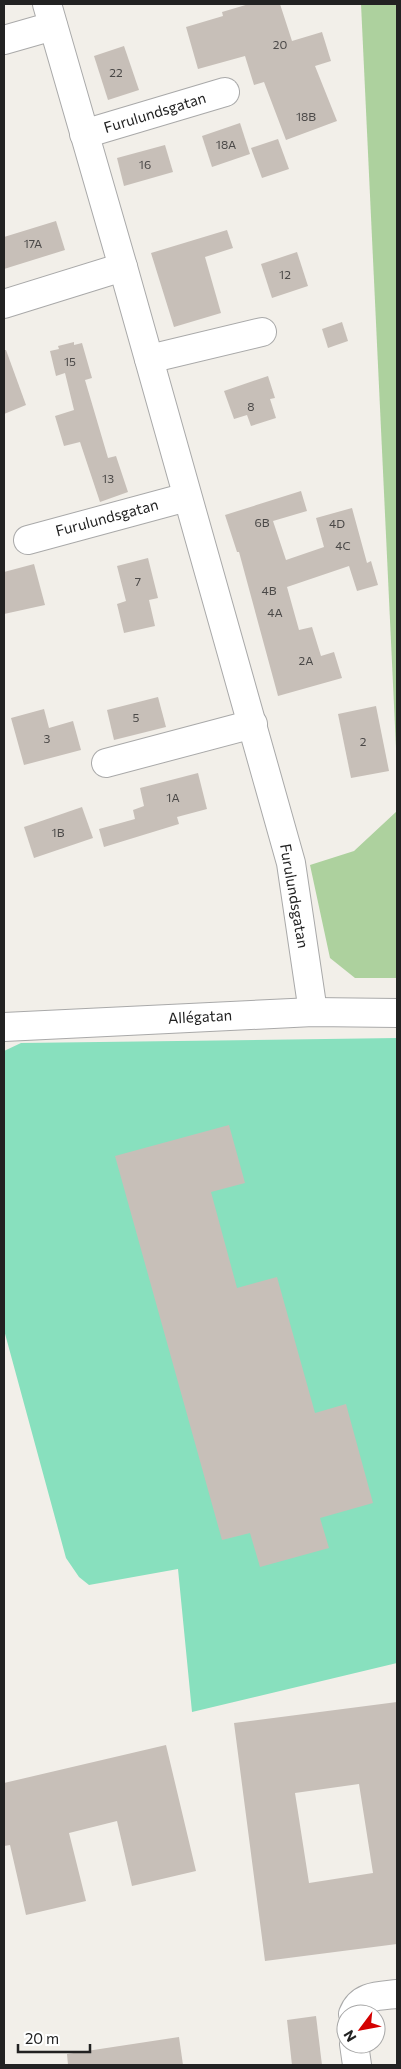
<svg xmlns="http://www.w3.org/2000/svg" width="401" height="2069" viewBox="0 0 401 2069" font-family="Commissioner,sans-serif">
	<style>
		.forest { fill: #add19e }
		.pitch { fill: #88e0be }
		.building { fill: #c7bfb8; fill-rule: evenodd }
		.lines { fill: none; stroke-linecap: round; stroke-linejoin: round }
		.minor-casing { stroke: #a9a9a9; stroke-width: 30 }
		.minor { stroke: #fff; stroke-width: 28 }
		.labels { text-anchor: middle; stroke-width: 4; stroke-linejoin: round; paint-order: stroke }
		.number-label { font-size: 12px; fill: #4b4948 }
		.street-label { font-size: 15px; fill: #222; stroke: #fff }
	</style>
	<rect width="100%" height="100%" fill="#f2efe9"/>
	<g class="forest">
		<polygon points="361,4 397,4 397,769"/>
		<polygon points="397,811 397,978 355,978 330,958 310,865 354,851"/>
	</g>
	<polygon class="pitch" points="397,1038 397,1663 192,1712 178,1569 89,1585 79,1577 66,1558 4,1330 4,1051 21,1043"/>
	<g class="building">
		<polygon points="249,4 280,4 292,41 322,32 331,61 315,66 337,121 286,140 264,82 254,85 245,56 198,69 186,27 223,16 222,12"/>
		<polygon points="124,46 139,90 108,100 94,56"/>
		<polygon points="240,123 250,154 212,167 202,136"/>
		<polygon points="278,139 289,169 262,178 251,148"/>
		<polygon points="165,145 173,172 124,186 117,158"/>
		<polygon points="56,221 65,250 4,269 4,237"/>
		<polygon points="227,230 233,248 205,257 221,313 174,327 151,253"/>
		<polygon points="297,252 308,286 272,298 261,264"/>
		<polygon points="342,322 348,341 328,348 322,329"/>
		<polygon points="74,342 74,345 82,343 92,378 85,380 108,458 116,456 128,492 100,502 80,442 64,446 55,416 74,410 65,373 56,376 50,351 59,349 58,346"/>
		<polygon points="4,350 6,350 26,405 4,414"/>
		<polygon points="268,376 275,398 270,399 276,418 251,426 247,415 234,419 224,391"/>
		<polygon points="301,491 307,511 273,521 286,560 324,547 316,518 352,508 367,563 371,561 378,585 357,591 349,566 287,587 299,630 312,627 321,656 334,652 342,678 278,696 239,552 237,552 225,515"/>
		<polygon points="148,558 158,598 149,600 155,626 124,633 117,604 126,601 117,566"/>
		<polygon points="34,564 45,605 4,614 4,572"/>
		<polygon points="158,697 166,727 114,740 107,710"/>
		<polygon points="376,706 389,771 351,778 338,714"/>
		<polygon points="44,709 49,728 73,721 81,750 24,765 11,718"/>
		<polygon points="198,773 207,809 177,817 179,824 104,847 99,829 135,819 133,810 144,806 140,788"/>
		<polygon points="82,807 93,838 34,858 24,827"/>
		<polygon points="229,1125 245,1183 211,1192 237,1288 277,1277 315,1413 346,1404 373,1503 320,1518 329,1548 260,1567 250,1533 222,1540 115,1156"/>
		<path d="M 397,1702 L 397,1944 L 265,1961 L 234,1723 ZM 359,1784 L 373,1873 L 309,1883 L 295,1793 Z"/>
		<polygon points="166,1745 196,1871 132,1886 117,1821 69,1833 86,1901 26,1915 10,1845 4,1846 4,1783"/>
		<polygon points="316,2016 322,2065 292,2065 287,2020"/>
		<polygon points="179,2037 183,2065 68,2065 67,2054"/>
	</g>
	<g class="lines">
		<g class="minor-casing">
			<g id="minor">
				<polyline points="47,4 123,267 291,863 313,1012"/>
				<polyline points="4,40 53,26"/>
				<polyline points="84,134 225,92"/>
				<polyline points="4,304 123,267"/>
				<polyline points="149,359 262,332"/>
				<polyline points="28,540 187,497"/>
				<polyline points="106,763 253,724"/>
				<polyline points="4,1027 313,1012 397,1013"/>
				<path d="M 353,2014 C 360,1995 379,1996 397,1994"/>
				<polyline points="354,2044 357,2065"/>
			</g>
		</g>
		<use href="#minor" class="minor"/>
	</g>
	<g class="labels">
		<g class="number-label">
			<text x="280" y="49">20</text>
			<text x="116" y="77">22</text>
			<text x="306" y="121">18B</text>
			<text x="226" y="149">18A</text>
			<text x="145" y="169">16</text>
			<text x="33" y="248">17A</text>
			<text x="285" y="279">12</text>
			<text x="70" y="366">15</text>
			<text x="251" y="411">8</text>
			<text x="108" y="483">13</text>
			<text x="262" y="527">6B</text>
			<text x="337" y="528">4D</text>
			<text x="343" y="550">4C</text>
			<text x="138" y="586">7</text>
			<text x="269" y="595">4B</text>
			<text x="275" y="617">4A</text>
			<text x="306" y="665">2A</text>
			<text x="136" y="722">5</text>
			<text x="47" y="743">3</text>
			<text x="363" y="746">2</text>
			<text x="173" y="802">1A</text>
			<text x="58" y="837">1B</text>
		</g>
		<g class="street-label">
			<text transform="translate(155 113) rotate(-17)" y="5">Furulundsgatan</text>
			<text transform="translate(107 518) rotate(-15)" y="5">Furulundsgatan</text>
			<text transform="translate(294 896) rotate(80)" y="5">Furulundsgatan</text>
			<text transform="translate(200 1017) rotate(-3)" y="5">Allégatan</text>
		</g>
	</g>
	<rect width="401" height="2069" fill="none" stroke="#222222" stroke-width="10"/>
	<g transform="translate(361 2029) rotate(238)"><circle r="24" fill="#ffffff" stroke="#a7a7a7"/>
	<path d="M0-4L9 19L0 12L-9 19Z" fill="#d40000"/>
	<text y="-8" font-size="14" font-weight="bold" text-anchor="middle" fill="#222222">N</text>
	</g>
	<path d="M18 2044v8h72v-8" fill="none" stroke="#222222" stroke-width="2.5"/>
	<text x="25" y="2044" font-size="15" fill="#222222" stroke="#ffffff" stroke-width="4" paint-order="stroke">20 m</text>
</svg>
